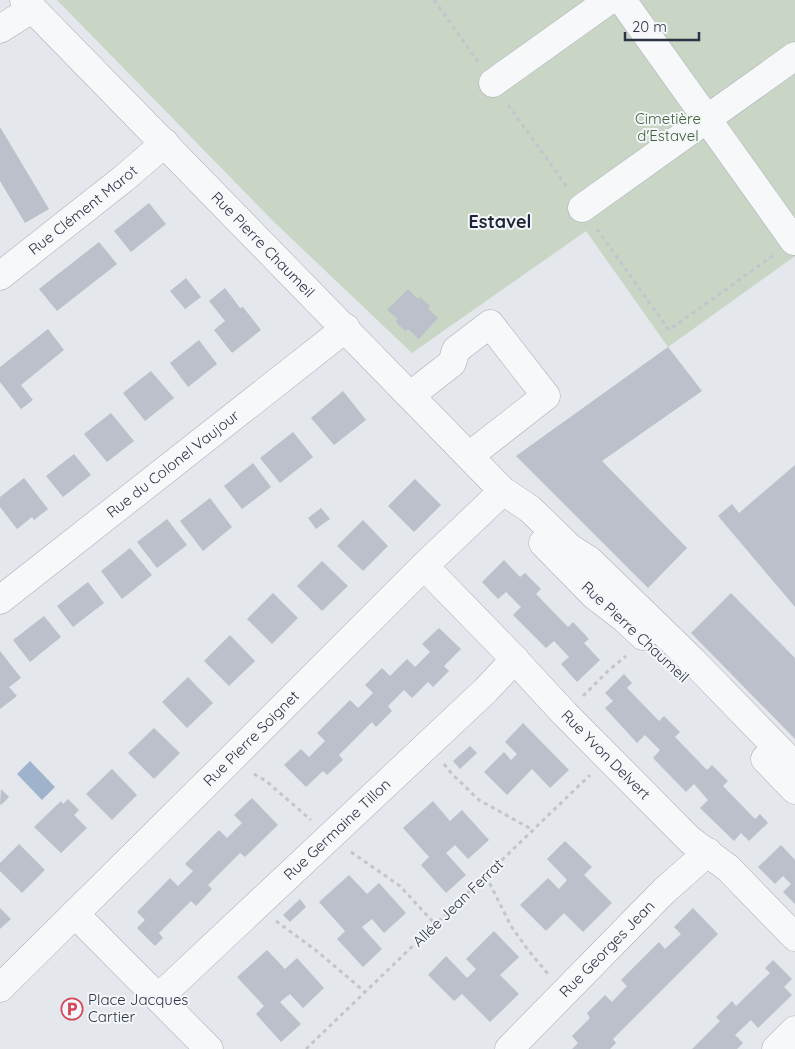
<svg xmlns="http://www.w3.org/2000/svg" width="795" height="1049" viewBox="0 0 795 1049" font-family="Quicksand,sans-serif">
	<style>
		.green { fill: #c9d6c5 }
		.water { fill: #9fb4cc }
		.building { fill: #bbc0ca }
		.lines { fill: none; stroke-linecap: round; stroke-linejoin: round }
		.minor-casing { stroke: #a9aeb7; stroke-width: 29 }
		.path { stroke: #c2c5cb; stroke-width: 3; stroke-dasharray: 4 4; stroke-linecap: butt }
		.minor { stroke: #f7f8fa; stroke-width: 28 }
		.labels { text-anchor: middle; stroke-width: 4; stroke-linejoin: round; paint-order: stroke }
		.park-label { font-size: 15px; fill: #3f6138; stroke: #f4f6f9 }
		.street-label { font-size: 15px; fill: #2b3445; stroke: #f4f6f9 }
		.poi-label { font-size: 15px; fill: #2b3445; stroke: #f4f6f9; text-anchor: start }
		.quarter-label { font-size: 18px; font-weight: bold; fill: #1d2536; stroke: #f4f6f9 }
	</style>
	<rect width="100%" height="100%" fill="#e4e7ec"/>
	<polygon class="green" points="57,0 795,0 795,256 668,347 586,231 412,353 273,221"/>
	<polygon class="water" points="30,761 55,787 42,800 17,774"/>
	<g class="building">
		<polygon points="0,127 49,209 25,223 0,181"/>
		<polygon points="149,203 166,224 131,252 114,231"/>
		<polygon points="99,242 117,264 57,311 39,289"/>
		<polygon points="186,278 201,297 185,309 170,291"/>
		<polygon points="225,288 240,308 243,307 261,330 232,353 214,330 225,321 209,301"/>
		<polygon points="408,289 418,299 420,297 430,306 428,309 438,318 419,339 408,329 405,331 396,322 398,319 387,310"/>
		<polygon points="48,329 64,350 21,385 33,400 21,409 0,382 0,367"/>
		<polygon points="199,340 217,364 188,387 170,363"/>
		<polygon points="668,347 702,391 602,461 687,548 648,588 516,456"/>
		<polygon points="151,371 174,398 145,421 123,393"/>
		<polygon points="343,391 366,420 334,445 311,418"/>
		<polygon points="111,413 134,441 107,462 84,434"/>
		<polygon points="293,432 313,457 280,483 260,458"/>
		<polygon points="74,454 91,475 63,497 46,476"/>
		<polygon points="253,463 271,487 242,509 224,486"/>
		<polygon points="795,465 795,607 718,516 732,504 739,513"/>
		<polygon points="24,478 48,509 34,520 32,517 17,529 0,507 0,497"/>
		<polygon points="415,479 441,505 414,532 388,506"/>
		<polygon points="210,498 232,527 203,551 180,521"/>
		<polygon points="321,508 330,519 316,529 308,518"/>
		<polygon points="167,519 187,545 157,568 137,542"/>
		<polygon points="363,520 388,546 363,571 337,546"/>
		<polygon points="130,548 152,575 122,599 101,571"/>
		<polygon points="504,560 520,577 525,573 541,589 536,594 568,627 573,622 589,639 584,643 600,660 577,682 561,664 569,657 554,641 546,648 513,615 521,607 506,592 498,599 482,582"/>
		<polygon points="322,561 348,586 322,611 297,586"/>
		<polygon points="88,582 104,603 73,627 57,606"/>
		<polygon points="273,593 298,618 272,644 247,619"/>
		<polygon points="731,593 795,658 795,739 691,633"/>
		<polygon points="44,616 61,637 30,662 13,640"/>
		<polygon points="439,628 461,649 444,666 449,671 433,687 428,682 412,698 404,690 388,706 392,711 376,727 372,722 339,755 343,760 327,775 323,771 306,787 284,765 301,749 309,757 325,741 317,733 350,700 358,708 373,693 365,685 382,668 390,676 407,659 415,667 430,652 422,644"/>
		<polygon points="230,635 255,661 229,686 204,661"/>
		<polygon points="0,651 21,678 9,687 17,696 0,709"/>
		<polygon points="624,674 632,683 627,688 659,721 664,716 680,732 675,737 707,770 712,765 728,781 723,786 755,819 760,814 768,823 749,841 741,833 734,841 700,808 708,800 694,784 686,792 653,758 660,750 645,735 637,743 605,708 613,701 605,693"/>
		<polygon points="188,677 213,703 187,728 162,702"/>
		<polygon points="523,723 569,770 550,788 532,769 507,795 484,772 504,752 511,760 517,754 505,742"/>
		<polygon points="154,728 180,753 154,779 128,753"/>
		<polygon points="470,746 477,753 460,769 453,761"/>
		<polygon points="112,769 137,795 112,820 86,794"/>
		<polygon points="1,789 9,797 1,805 0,804"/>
		<polygon points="252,798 278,825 245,857 240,853 208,885 212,889 196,906 191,901 159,933 163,938 155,946 137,928 145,920 137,912 170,878 178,886 193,871 185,864 219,830 227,838 242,823 234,815"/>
		<polygon points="68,799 79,810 74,815 87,828 61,853 34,827 61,801 63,804"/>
		<polygon points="433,801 450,821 462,810 489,840 468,859 455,845 446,853 466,875 446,893 421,865 429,857 403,828"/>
		<polygon points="565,841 592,867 584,875 612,903 583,932 564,913 546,931 520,905 548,878 559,889 567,880 547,859"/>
		<polygon points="19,844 45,870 22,893 0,871 0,863"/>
		<polygon points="781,845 795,860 795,904 783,892 791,884 783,876 775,884 758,867"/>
		<polygon points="349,875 367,894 379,883 406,913 384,933 372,919 362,927 382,949 363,967 337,939 345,931 319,902"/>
		<polygon points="300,899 306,907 290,922 283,915"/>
		<polygon points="0,908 11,919 0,929"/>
		<polygon points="693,908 718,934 613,1039 616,1043 610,1049 572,1049 578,1043 572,1036 590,1018 587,1013 605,995 612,1002 627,986 621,980 659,942 665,949 681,934 674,927"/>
		<polygon points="494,931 519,957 500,975 519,994 490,1022 462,994 454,1001 428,975 446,956 467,978 476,969 466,959"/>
		<polygon points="267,950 285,969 297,958 324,988 303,1008 290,994 280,1002 301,1024 281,1042 256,1014 264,1006 237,977"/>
		<polygon points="773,960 792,979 784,987 792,995 758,1028 751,1020 735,1035 743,1043 737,1049 692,1049 720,1021 716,1017 732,1001 736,1006 770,973 765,968"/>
	</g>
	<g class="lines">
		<g class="minor-casing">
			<g id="minor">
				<path id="s1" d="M 24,0 L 503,491 L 530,509 L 570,548 L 589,560 L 693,661 L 795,766"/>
				<polyline points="622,0 794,241"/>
				<polyline points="0,29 32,9"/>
				<polyline points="493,83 609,0"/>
				<polyline points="582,208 795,56"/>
				<path id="s2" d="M 0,276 L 123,179 L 165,143"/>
				<polyline points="411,395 452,363 456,350 490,324 546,396 469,456"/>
				<polyline points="543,543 595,596 625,619 643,636"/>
				<path id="s3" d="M 424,566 L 502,646 L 565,714 L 690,840 L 728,868 L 795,937"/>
				<path id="s4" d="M 0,600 L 346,328"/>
				<polyline points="765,759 795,790"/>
				<polyline points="75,914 209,1049"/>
				<path id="s5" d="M 0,988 L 230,760 L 424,566 L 503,491"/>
				<path id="s6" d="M 158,998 L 486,690 L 515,659"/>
				<path id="s7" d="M 509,1049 L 664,891 L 708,852"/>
				<polyline points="776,1049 795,1030"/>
			</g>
		</g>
		<g class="path">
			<polyline points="434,0 479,63"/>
			<polyline points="508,105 567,187"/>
			<polyline points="597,229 669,330 774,255"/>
			<polyline points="583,696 608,671 626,656"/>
			<polyline points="444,764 452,774 479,800 533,830"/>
			<polyline points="254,774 266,781 311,820"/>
			<polyline points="351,852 400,886 435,924"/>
			<polyline points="486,876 511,926 528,950 548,974"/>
			<polyline points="276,921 318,952 365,992"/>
			<polyline points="306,1049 590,775"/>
		</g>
		<use href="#minor" class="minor"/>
	</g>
	<defs>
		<g id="parking-ring" transform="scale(1.125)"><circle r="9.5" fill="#f4f6f9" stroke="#d1495b" stroke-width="1.5"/><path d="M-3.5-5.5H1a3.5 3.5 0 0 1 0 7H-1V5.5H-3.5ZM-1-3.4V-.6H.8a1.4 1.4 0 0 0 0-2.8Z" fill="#d1495b"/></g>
	</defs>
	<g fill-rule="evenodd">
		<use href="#parking-ring" x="72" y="1009"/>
	</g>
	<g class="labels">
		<g class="park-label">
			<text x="668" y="124">Cimetière<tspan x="668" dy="17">d'Estavel</tspan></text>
		</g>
		<g class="street-label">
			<text dy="5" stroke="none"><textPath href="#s2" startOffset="106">Rue Clément Marot</textPath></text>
			<text dy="5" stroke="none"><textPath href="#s1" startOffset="342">Rue Pierre Chaumeil</textPath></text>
			<text dy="5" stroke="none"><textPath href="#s4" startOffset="220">Rue du Colonel Vaujour</textPath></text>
			<text transform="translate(635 632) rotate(43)" y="5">Rue Pierre Chaumeil</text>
			<text dy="5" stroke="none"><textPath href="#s5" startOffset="354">Rue Pierre Soignet</textPath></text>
			<text dy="5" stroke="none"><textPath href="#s3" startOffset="262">Rue Yvon Delvert</textPath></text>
			<text dy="5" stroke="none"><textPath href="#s6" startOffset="246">Rue Germaine Tillon</textPath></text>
			<text transform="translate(458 903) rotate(-44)" y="5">Allée Jean Ferrat</text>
			<text dy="5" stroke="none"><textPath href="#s7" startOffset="140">Rue Georges Jean</textPath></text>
		</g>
		<g class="poi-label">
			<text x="88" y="1005">Place Jacques<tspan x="88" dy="17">Cartier</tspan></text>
		</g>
		<g class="quarter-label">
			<text x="500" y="228">Estavel</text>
		</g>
	</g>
	<path d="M625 32v8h74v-8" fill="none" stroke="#2b3445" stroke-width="2.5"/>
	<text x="632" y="32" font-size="15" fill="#2b3445" stroke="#f4f6f9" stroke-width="4" paint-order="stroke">20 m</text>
</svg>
